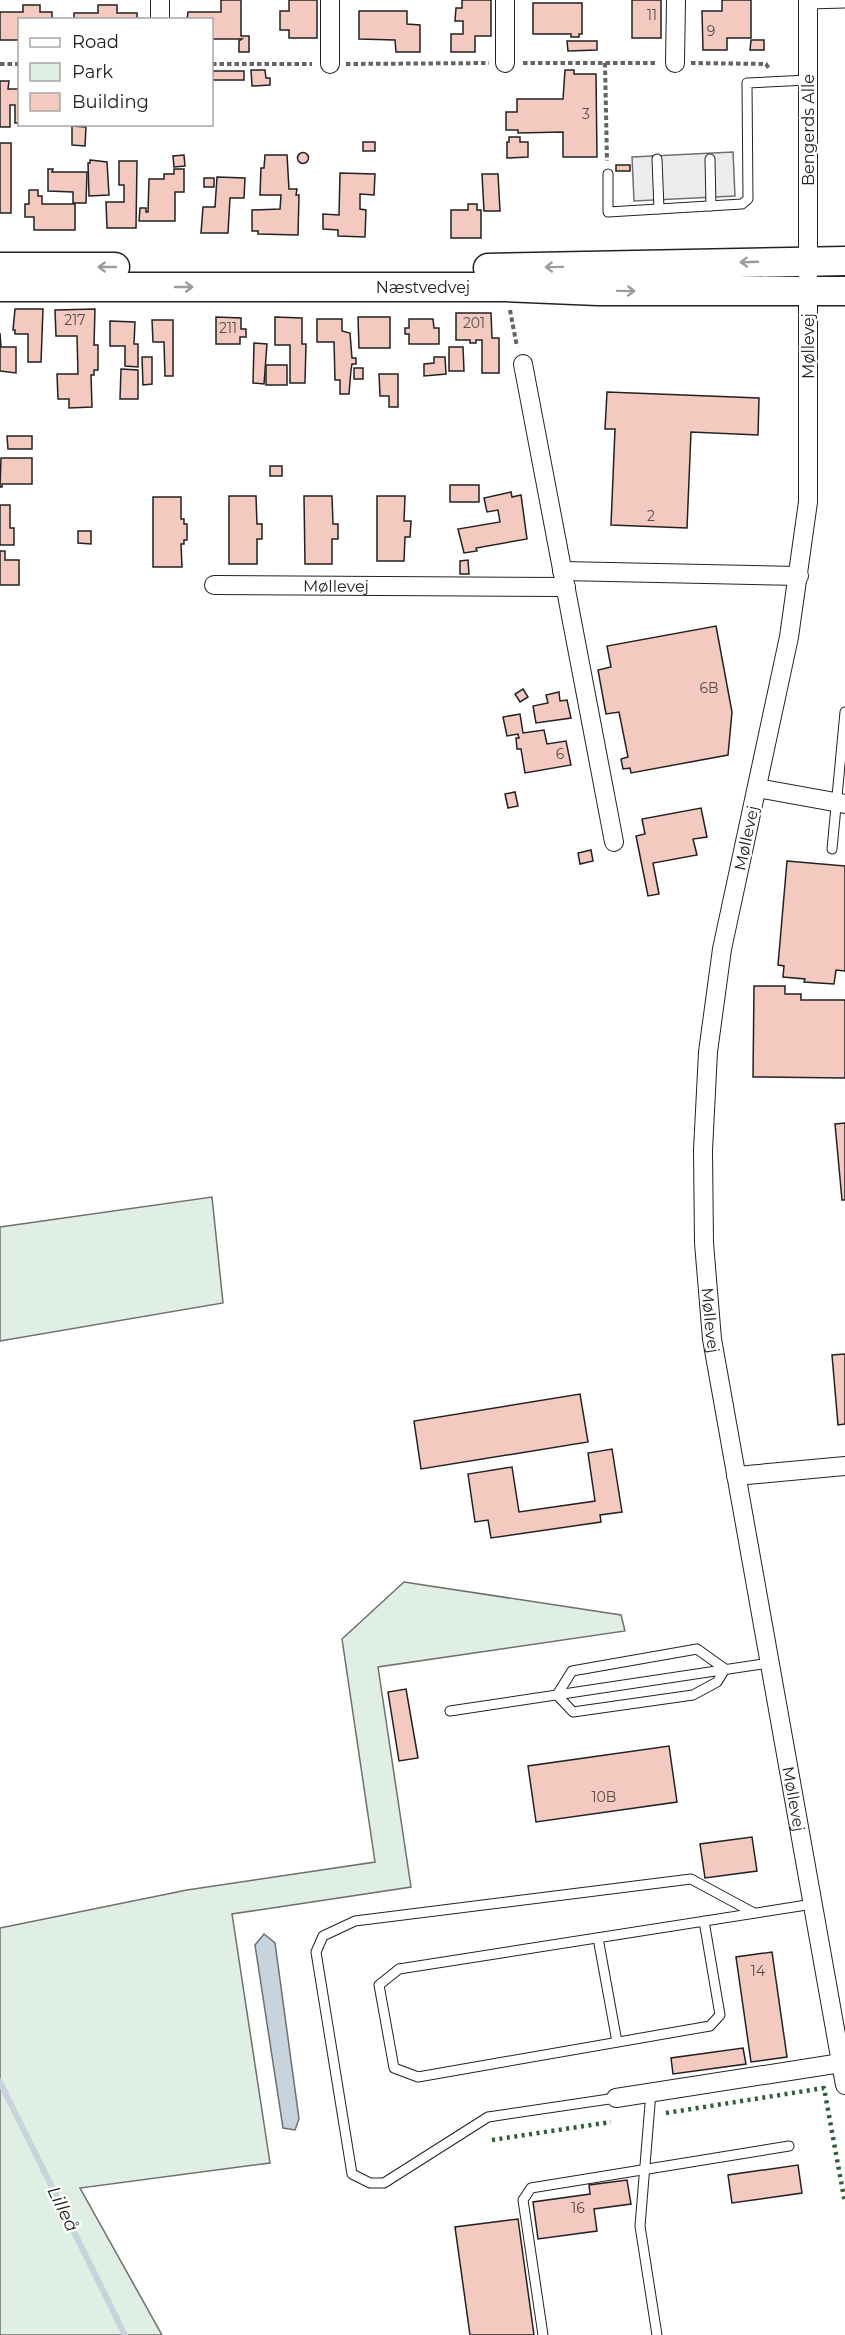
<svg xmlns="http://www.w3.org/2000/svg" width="845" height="2335" viewBox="0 0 845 2335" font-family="Montserrat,sans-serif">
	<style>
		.green { fill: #e0efe3; stroke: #6f6f6f; stroke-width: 1.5 }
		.parking { fill: #ededed; stroke: #6f6f6f; stroke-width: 1.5 }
		.water { fill: #c7d3dd; stroke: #6f6f6f; stroke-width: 1.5 }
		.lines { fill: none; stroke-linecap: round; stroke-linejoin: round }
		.stream { stroke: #c7d3dd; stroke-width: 6 }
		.building { fill: #f3c9c0; stroke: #222; stroke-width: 1.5 }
		.service-casing { stroke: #222; stroke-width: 11 }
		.minor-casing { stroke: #222; stroke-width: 20 }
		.primary-casing { stroke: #222; stroke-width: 31 }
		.path { stroke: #646464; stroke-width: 4; stroke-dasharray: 4.5 3; stroke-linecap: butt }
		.service { stroke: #fff; stroke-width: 9 }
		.minor { stroke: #fff; stroke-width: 18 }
		.primary { stroke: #fff; stroke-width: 28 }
		.hedge { stroke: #2f5e38; stroke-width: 4.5; stroke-dasharray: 3 4.5; stroke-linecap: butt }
		.oneway { stroke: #9c9c9c }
		.labels { text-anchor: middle; stroke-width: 4.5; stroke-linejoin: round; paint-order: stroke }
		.number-label { font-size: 14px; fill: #564c4a }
		.street-label { font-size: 16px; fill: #222; stroke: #fff }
		.water-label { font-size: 18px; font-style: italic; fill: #222; stroke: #fff }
	</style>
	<rect width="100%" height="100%" fill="#fff"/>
	<g class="green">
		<polygon points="212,1197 223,1303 0,1341 0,1227"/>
		<polygon points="404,1582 621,1615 625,1631 378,1667 411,1887 232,1914 270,2163 80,2188 162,2335 0,2335 0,1928 187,1890 375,1862 342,1639"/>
	</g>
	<polygon class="parking" points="733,152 735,196 634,201 632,157"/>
	<polygon class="water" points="264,1934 275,1943 299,2119 295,2130 283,2128 255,1945"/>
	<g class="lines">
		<polyline class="stream" points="0,2082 125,2335"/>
	</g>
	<g class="building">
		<polygon points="221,0 241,0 241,36 249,36 249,52 239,52 239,41 242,39 212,39 212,20 187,20 188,12 221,12"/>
		<polygon points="289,0 317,0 317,38 289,38 289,30 280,30 280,11 289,11"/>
		<polygon points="462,0 491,0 491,36 475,36 475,52 451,52 451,34 463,34 463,21 455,21 456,8 462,8"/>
		<rect x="632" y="0" width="29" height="38"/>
		<polygon points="722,0 751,0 751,38 727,38 727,50 703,50 702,11 722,11"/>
		<polygon points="533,3 582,3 582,34 579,34 579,37 571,37 571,34 533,34"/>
		<polygon points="23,5 40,5 40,12 52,12 52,20 20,20 20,40 0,40 0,12 23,12"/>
		<polygon points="98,5 117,5 117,13 137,13 137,20 74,20 74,13 98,13"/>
		<polygon points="359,11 407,11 407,24 420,25 420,52 396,52 395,40 359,39"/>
		<polygon points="751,40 764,40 764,50 750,50"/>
		<polygon points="567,41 597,41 597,50 568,51"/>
		<polygon points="251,70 265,70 266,78 270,78 270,85 252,86"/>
		<polygon points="565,70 574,70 574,74 596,74 597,157 563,157 563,132 518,133 518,130 506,130 506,112 517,112 517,99 563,99"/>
		<rect x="212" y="71" width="32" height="9"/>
		<polygon points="0,81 9,81 8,89 20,89 20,123 15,123 15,105 10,105 10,127 0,127"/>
		<polygon points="72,126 86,127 85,146 72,145"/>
		<polygon points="509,137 520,137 520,142 528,142 528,157 507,158 507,142 509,142"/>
		<rect x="363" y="142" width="12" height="9"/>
		<rect x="0" y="143" width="11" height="70"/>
		<circle cx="303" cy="158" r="5.5"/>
		<polygon points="184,155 185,166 174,167 173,156"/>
		<polygon points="265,155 287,155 289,189 297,189 296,195 299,195 298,235 258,234 258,231 252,231 252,210 280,209 281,195 260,195 261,168 264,168"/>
		<polygon points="90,160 107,162 109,195 89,196 88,163 90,163"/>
		<polygon points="119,161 137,161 136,228 107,228 106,202 124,202 124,185 119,185"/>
		<rect x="616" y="165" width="14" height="6"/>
		<polygon points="48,169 53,169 52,172 87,172 86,203 73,203 73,192 48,191"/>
		<polygon points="174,169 184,169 184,192 175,192 175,221 139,221 140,208 146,208 146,212 148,212 149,179 164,179 164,174 174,174"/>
		<polygon points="340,173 375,174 374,195 360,194 360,209 366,210 365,237 338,236 338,230 323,229 323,214 339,215"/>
		<polygon points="482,174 498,174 500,211 484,211"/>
		<polygon points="217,177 245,178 244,198 230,198 228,233 201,233 203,207 215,207"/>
		<rect x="204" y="178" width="10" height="9"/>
		<polygon points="29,190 38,190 38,196 42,196 42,204 75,204 75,230 34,230 34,217 25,217 25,204 29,204"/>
		<polygon points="468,204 477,204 477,210 481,210 481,238 451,238 451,210 468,210"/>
		<polygon points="15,309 43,309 41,362 28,362 28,334 15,334 15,330 13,330"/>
		<polygon points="95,309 94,345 98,345 98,370 94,370 94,375 91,375 92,407 69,408 69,399 58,399 57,374 78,374 77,336 56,336 55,310"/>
		<polygon points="456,313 491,313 492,338 499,338 499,373 482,373 482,340 476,340 476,343 470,343 470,340 456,340"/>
		<polygon points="216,317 241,318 241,329 246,329 246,337 240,337 240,344 216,344"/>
		<polygon points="275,317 302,318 302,344 306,344 305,383 290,383 290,345 275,345"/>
		<polygon points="358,317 390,317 390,348 359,348"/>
		<polygon points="317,319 342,319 342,331 350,333 352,358 356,358 356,364 352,364 351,370 349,394 340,394 340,380 335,380 334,342 317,342"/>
		<polygon points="409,319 433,319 434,328 439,328 439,344 409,344 409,334 405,334 405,328 409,328"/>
		<polygon points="152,320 173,320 173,376 165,376 164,342 153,342"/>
		<polygon points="110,321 135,322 134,344 138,344 138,367 125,366 125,346 110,346"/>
		<polygon points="0,333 1,347 16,347 16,373 0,371"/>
		<polygon points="254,343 267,344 264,384 253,383"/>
		<polygon points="449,347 463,347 464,371 449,371"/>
		<polygon points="142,357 152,357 152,384 143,385"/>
		<polygon points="434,357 445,357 446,374 424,376 424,364 434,363"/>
		<rect x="266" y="365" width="21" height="20"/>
		<rect x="354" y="368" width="9" height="11"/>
		<polygon points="121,369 138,370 138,399 120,399"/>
		<polygon points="379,374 398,374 398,407 389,407 389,396 380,396"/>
		<polygon points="607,392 759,398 758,435 691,432 687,528 611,525 615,429 605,429"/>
		<polygon points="7,436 32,436 32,449 8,449"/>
		<polygon points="1,458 32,458 32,484 2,484 2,487 0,487"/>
		<rect x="270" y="466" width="12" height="10"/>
		<rect x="450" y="485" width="29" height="17"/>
		<polygon points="511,492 512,497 521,495 527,539 476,548 477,551 464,553 458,529 500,522 498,510 487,512 484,498"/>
		<polygon points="229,496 256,496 257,524 262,524 262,539 257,539 257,564 229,564"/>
		<polygon points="304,496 332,496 333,524 338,524 338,539 332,539 332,564 305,564"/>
		<polygon points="377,496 405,496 404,521 411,521 410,537 405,537 404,561 377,561"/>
		<polygon points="153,497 181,497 181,519 184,519 184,524 187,524 187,540 184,540 184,544 181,544 182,567 153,567"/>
		<polygon points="0,505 10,505 10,528 14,528 14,545 0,545"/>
		<polygon points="78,531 91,531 91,544 78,543"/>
		<polygon points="0,551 5,551 5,560 19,560 19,585 0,585"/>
		<polygon points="468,560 469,574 460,574 460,561"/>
		<polygon points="716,626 732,712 728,755 631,773 630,768 623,769 621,759 628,757 619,712 606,714 598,670 611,667 607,646"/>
		<polygon points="523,689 528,697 520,702 515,694"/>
		<polygon points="559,692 560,701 567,700 571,718 536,723 533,706 548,703 546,695"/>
		<polygon points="520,714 523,733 544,730 547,744 566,741 571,765 525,773 521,749 517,749 516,738 519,738 518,734 507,736 503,717"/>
		<polygon points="515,792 518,806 508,808 505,794"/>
		<polygon points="701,808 707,837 693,839 697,855 653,863 659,894 648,896 636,836 645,834 642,819"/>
		<polygon points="591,850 593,861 580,864 578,853"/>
		<polygon points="787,861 845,866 845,971 836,970 834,984 804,982 805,979 783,977 784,966 778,965"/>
		<polygon points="754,986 785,986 785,994 801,994 801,1000 845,1000 845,1078 753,1077"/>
		<polygon points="845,1123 845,1200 842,1200 835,1124"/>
		<polygon points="845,1354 845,1424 838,1425 832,1355"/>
		<polygon points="580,1394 588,1442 421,1469 414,1421"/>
		<polygon points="612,1449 622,1512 600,1515 601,1522 491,1538 488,1520 475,1522 468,1474 512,1467 519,1512 595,1501 588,1453"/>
		<polygon points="406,1689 418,1758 399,1761 388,1692"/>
		<polygon points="669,1746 677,1802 536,1822 528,1766"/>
		<polygon points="752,1837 757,1871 705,1878 700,1844"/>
		<polygon points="772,1952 787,2057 751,2062 736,1957"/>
		<polygon points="743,2048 746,2064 673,2074 671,2058"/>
		<polygon points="798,2165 802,2193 732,2203 728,2175"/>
		<polygon points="627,2180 631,2204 594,2209 597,2231 538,2239 533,2202 590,2194 589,2185"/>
		<polygon points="518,2219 534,2335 470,2335 455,2227"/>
	</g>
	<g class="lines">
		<g class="service-casing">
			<g id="service">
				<polyline points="809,4 845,3"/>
				<polyline points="657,159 659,209"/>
				<polyline points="710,159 711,206"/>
				<polyline points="608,174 608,212 742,204 748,199 747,83 808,80"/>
				<polyline points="832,849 845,712"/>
				<polygon points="697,1649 725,1669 717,1682 693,1695 573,1712 557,1695 572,1671"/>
				<polyline points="450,1711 769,1663"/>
				<polyline points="704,1921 720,2015 710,2026 418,2077 394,2068 379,1985 399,1969 813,1904"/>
				<polyline points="598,1938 617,2042"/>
				<polyline points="651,2092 640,2226 657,2335"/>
				<polyline points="616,2098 488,2117 384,2183 370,2183 352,2174 316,1952 323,1936 355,1921 691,1879 754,1913"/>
				<polyline points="543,2335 523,2200 531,2188 789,2146"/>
			</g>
		</g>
		<g class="minor-casing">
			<g id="minor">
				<polyline points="160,0 160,20"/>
				<path id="s1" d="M 808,0 L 808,502 L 789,637 L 722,949 L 708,1052 L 703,1150 L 704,1243 L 712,1339 L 845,2085"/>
				<polyline points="505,63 505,0"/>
				<polyline points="675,63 676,0"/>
				<polyline points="330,64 330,0"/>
				<polyline points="523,364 614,842"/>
				<polyline points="562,571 799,576"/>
				<path id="s2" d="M 214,585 L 566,587"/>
				<polyline points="757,788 845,804"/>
				<polyline points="736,1476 845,1466"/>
				<polyline points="616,2098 841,2063"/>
			</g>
		</g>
		<g class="primary-casing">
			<g id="primary">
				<polyline points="0,267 115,267"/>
				<polyline points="488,268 845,261"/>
				<path id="s3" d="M 0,287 L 505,287 L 598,291 L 845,291"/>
			</g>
		</g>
		<g class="path">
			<polyline points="523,63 657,63"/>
			<polyline points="605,63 607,161"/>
			<polyline points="691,63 766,64 770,70"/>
			<polyline points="0,64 20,64"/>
			<polyline points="212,64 312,64"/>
			<polyline points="346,64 489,63"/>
			<polyline points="510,310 517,347"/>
		</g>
		<use href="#service" class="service"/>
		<use href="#minor" class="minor"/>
		<use href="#primary" class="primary"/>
		<g class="hedge">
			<polyline points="666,2113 824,2088 845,2203"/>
			<polyline points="492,2140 611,2122"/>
		</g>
	</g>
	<defs><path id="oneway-shaft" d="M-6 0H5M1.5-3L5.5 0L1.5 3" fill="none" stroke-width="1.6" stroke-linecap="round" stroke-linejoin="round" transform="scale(1.5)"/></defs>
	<g class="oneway">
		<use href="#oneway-shaft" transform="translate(749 262) rotate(178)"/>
		<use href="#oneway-shaft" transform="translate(107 267) rotate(-180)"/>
		<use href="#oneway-shaft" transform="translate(554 267) rotate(179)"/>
		<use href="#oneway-shaft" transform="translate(184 287)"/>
		<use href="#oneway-shaft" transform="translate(626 291) rotate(1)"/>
	</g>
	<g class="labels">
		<g class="number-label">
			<text x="652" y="20">11</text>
			<text x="711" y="36">9</text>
			<text x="586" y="119">3</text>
			<text x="75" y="325">217</text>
			<text x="474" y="328">201</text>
			<text x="228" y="333">211</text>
			<text x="651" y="521">2</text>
			<text x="709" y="693">6B</text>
			<text x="560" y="759">6</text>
			<text x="604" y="1802">10B</text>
			<text x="758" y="1976">14</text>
			<text x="578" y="2213">16</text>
		</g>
		<g class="street-label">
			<text transform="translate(808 130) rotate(-90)" y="6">Bengerds Alle</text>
			<text dy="6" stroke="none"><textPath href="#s3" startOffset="423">Næstvedvej</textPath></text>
			<text transform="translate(808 346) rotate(-90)" y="6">Møllevej</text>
			<text dy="6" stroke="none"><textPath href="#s2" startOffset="122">Møllevej</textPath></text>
			<text transform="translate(746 838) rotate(-78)" y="6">Møllevej</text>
			<text dy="6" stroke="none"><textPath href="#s1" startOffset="1330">Møllevej</textPath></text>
			<text dy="6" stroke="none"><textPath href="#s1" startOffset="1816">Møllevej</textPath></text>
		</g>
		<g class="water-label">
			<text transform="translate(63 2209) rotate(64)" y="6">Lilleå</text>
		</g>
	</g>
	<rect x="18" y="18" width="195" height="108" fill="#ffffff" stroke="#a7a7a7" stroke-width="1.5"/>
	<rect x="30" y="38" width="30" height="9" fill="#ffffff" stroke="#a7a7a7" stroke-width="1.5"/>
	<text x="72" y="48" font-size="18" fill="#222222">Road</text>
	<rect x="30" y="63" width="30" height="18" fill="#e0efe3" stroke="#a7a7a7" stroke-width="1.5"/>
	<text x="72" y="78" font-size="18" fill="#222222">Park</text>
	<rect x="30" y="93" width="30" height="18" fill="#f3c9c0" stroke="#a7a7a7" stroke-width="1.5"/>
	<text x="72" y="108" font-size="18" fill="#222222">Building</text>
</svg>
